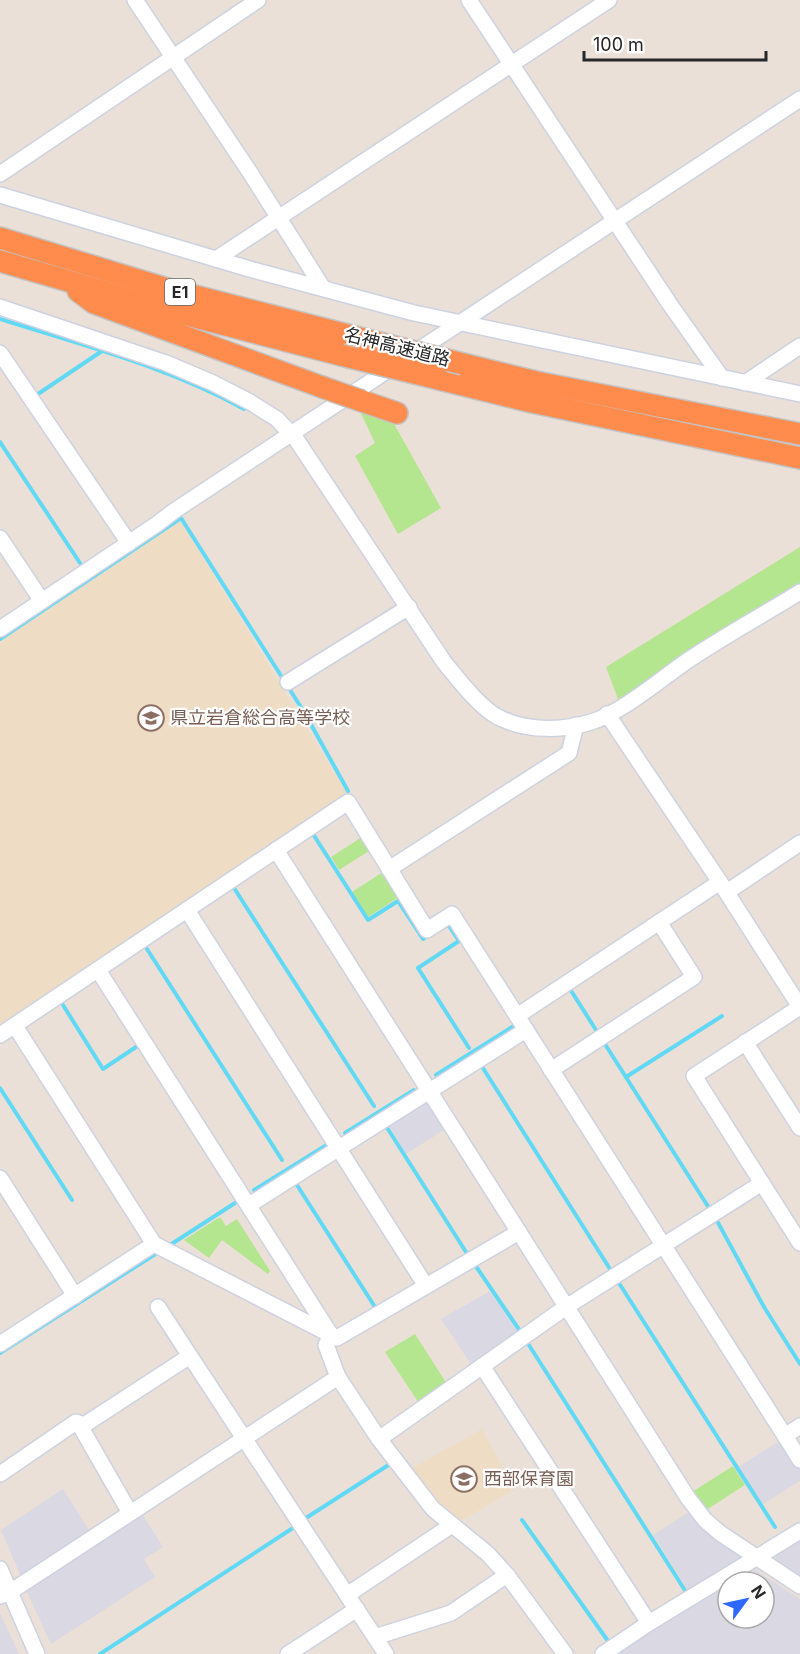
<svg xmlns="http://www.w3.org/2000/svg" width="800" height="1654" viewBox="0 0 800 1654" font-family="Inter,'Noto Sans JP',sans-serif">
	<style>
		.industrial { fill: #dad8e2; fill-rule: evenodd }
		.education { fill: #eeddc4 }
		.green { fill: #b4e58f }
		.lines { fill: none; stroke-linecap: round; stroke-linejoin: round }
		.stream { stroke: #62d9f4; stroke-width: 4 }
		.minor-casing { stroke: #ccd2e1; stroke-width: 18 }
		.highway-casing { stroke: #c3c3c3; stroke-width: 24 }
		.minor { stroke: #fff; stroke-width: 15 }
		.highway { stroke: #ff8b4d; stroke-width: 21 }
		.highway-bridge-casing { stroke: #c3c3c3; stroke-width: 24; stroke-linecap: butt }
		.highway-bridge { stroke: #ff8b4d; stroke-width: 21 }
		.labels { text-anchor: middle; stroke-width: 4.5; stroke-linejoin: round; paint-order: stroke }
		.shield { fill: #fff; stroke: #686868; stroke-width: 1.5 }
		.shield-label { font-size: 16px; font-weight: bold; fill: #272727 }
		.street-label { font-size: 18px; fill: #272727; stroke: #fff }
		.education-label { font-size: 18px; fill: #785e54; stroke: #fff; text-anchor: start }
	</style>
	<rect width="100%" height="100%" fill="#ebe0d7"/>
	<g class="industrial">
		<polygon points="424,1102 430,1102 447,1128 406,1154 388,1124"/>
		<polygon points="490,1291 519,1334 472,1366 441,1319"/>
		<polygon points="781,1440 800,1469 800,1481 763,1504 738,1467"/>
		<polygon points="63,1489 91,1533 22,1579 1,1530"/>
		<polygon points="691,1511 741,1555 740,1560 689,1592 653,1535"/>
		<polygon points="142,1514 163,1547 144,1559 155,1577 51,1644 26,1590"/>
		<polygon points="800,1537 800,1577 775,1560 776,1551"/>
		<path d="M 751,1567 L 800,1599 L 800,1654 L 612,1654 ZM 728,1582 L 764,1582 L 764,1618 L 728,1618 Z"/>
		<polygon points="0,1613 19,1654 0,1654"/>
	</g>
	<g class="education">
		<polygon points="180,520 348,795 0,1028 0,641"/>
		<polygon points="482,1429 515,1489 459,1522 441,1509 411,1469"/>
	</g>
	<g class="green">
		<polygon points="359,409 393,422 441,508 398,534 355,456 375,443"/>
		<polygon points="800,547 800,591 621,707 606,667"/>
		<polygon points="362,837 369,851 339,870 331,857"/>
		<polygon points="383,872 399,897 368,917 352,892"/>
		<polygon points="220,1217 226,1226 237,1219 270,1271 268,1274 222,1240 209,1258 184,1240"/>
		<polygon points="415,1334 447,1384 419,1403 385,1352"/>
		<polygon points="733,1466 745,1485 706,1510 692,1492"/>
	</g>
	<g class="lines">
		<g class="stream">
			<path d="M 0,319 C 82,345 168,367 244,409"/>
			<polyline points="38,394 102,351"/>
			<polyline points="0,442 80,563"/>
			<polyline points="0,639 181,518 304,712 348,791"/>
			<polyline points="313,834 368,920 398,901 423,939 429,935"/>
			<polyline points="234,888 374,1106"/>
			<polyline points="446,925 449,926 459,941 418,968 469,1048"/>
			<polyline points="147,949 282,1160"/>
			<polyline points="570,989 596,1030"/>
			<polyline points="63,1005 103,1069 139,1045"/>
			<polyline points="603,1041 709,1208"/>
			<polyline points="481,1065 610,1269"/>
			<polyline points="436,1075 512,1027"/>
			<polyline points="626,1077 722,1016"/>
			<polyline points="0,1088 72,1200"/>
			<polyline points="386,1126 466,1252"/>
			<polyline points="345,1133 414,1090"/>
			<polyline points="295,1182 375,1307"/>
			<polyline points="254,1190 325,1146"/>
			<polyline points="716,1219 764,1307 800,1364"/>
			<polyline points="170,1245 235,1203"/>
			<polyline points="475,1265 520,1331"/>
			<polyline points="617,1280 775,1527"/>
			<polyline points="527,1342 686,1592"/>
			<polyline points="0,1353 157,1253"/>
			<polyline points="306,1518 390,1464"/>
			<polyline points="522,1520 608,1641"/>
			<polyline points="100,1654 296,1526"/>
		</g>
		<g class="minor-casing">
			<g id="minor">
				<polyline points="135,0 251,174 323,288"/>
				<polyline points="469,0 669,303 722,378"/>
				<polyline points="0,174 258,0"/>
				<polyline points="0,195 253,270 414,313 800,394"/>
				<polyline points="216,259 609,0"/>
				<path d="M 0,307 L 166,363 L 213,383 L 250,402 L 277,419 L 296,439 L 444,662 C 458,679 482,711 502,719 C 529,731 563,731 591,722 C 621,713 661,679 687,661 C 724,636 763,615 800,592"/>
				<polyline points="0,353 129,543"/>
				<polyline points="745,383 800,346"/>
				<polyline points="0,538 42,601"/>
				<polyline points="0,629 157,524 174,511 800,99"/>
				<polyline points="288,682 409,607"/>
				<polyline points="607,714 720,882 800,1007"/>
				<polyline points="276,850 688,1498 705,1520 720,1533 800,1586"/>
				<polyline points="389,869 569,753 576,725"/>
				<polyline points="727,892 800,843"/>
				<polyline points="187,910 426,1286"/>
				<polyline points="98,970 331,1335 326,1345 338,1377 379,1439 433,1509 488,1554 507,1575 565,1654"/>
				<polyline points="800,1007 694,1076 800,1243"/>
				<polyline points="517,1016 720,882"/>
				<polyline points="15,1026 154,1244 337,1338 519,1232"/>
				<polyline points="0,1035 348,802 427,930 452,914 785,1436 800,1426"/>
				<polyline points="745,1042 800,1128"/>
				<polyline points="551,1070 694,977 659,922"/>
				<polyline points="0,1178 75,1296"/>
				<polyline points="249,1205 526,1030"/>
				<polyline points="158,1307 190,1356"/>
				<polyline points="0,1344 154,1244"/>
				<polyline points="482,1366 649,1623"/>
				<polyline points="79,1424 130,1513"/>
				<polyline points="785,1436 800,1460"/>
				<polyline points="379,1439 566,1307 762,1183"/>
				<polyline points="0,1474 76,1422 84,1425 190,1356 347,1595"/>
				<polyline points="452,1525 347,1595 375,1637 451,1613 507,1575"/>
				<polyline points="0,1569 37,1654"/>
				<polyline points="0,1596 10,1592 338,1377"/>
				<polyline points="375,1637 386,1654"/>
				<polyline points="288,1654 357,1609"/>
				<polyline points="603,1654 649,1623 800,1531"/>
			</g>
		</g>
		<g class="highway-casing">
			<g id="highway">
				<polyline points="0,238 171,290 363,339"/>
				<polyline points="0,261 157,307 341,355"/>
				<polyline points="78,291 94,303 322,387"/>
				<polyline points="463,364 536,382 800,434"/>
				<polyline points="439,379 532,402 800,458"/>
				<polyline points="362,401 397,413"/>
			</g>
		</g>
		<use href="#minor" class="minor"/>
		<use href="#highway" class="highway"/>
		<g class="highway-bridge-casing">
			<g id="highway-bridge">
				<polyline points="363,339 463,364"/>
				<polyline points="341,355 439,379"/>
				<polyline points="322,387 362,401"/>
			</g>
		</g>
		<use href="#highway-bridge" class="highway-bridge"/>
	</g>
	<defs>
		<g id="school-ring" transform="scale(1.35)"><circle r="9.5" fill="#fff" stroke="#8d6e63" stroke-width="1.5"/><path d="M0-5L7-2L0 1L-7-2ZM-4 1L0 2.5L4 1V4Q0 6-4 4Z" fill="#8d6e63"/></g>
	</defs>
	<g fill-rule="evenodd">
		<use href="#school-ring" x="151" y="718"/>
		<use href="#school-ring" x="464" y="1479"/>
	</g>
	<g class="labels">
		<rect class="shield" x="165" y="279" width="30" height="26" rx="4.5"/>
		<g class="shield-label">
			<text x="180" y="298">E1</text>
		</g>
		<g class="street-label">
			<text transform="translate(397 347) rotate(14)" y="6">名神高速道路</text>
		</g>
		<g class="education-label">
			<text x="170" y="724">県立岩倉総合高等学校</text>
			<text x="484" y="1485">西部保育園</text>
		</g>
	</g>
	<g transform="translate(746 1600) rotate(57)"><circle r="28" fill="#ffffff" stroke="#a9a9a9" stroke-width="1.5"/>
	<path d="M0-4.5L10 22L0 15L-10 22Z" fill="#2f68ff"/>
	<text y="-9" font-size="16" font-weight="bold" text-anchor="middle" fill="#272727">N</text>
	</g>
	<path d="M584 51v9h182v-9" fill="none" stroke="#272727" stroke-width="3"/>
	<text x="593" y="51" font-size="18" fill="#272727" stroke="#ffffff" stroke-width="4.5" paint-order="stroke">100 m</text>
</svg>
